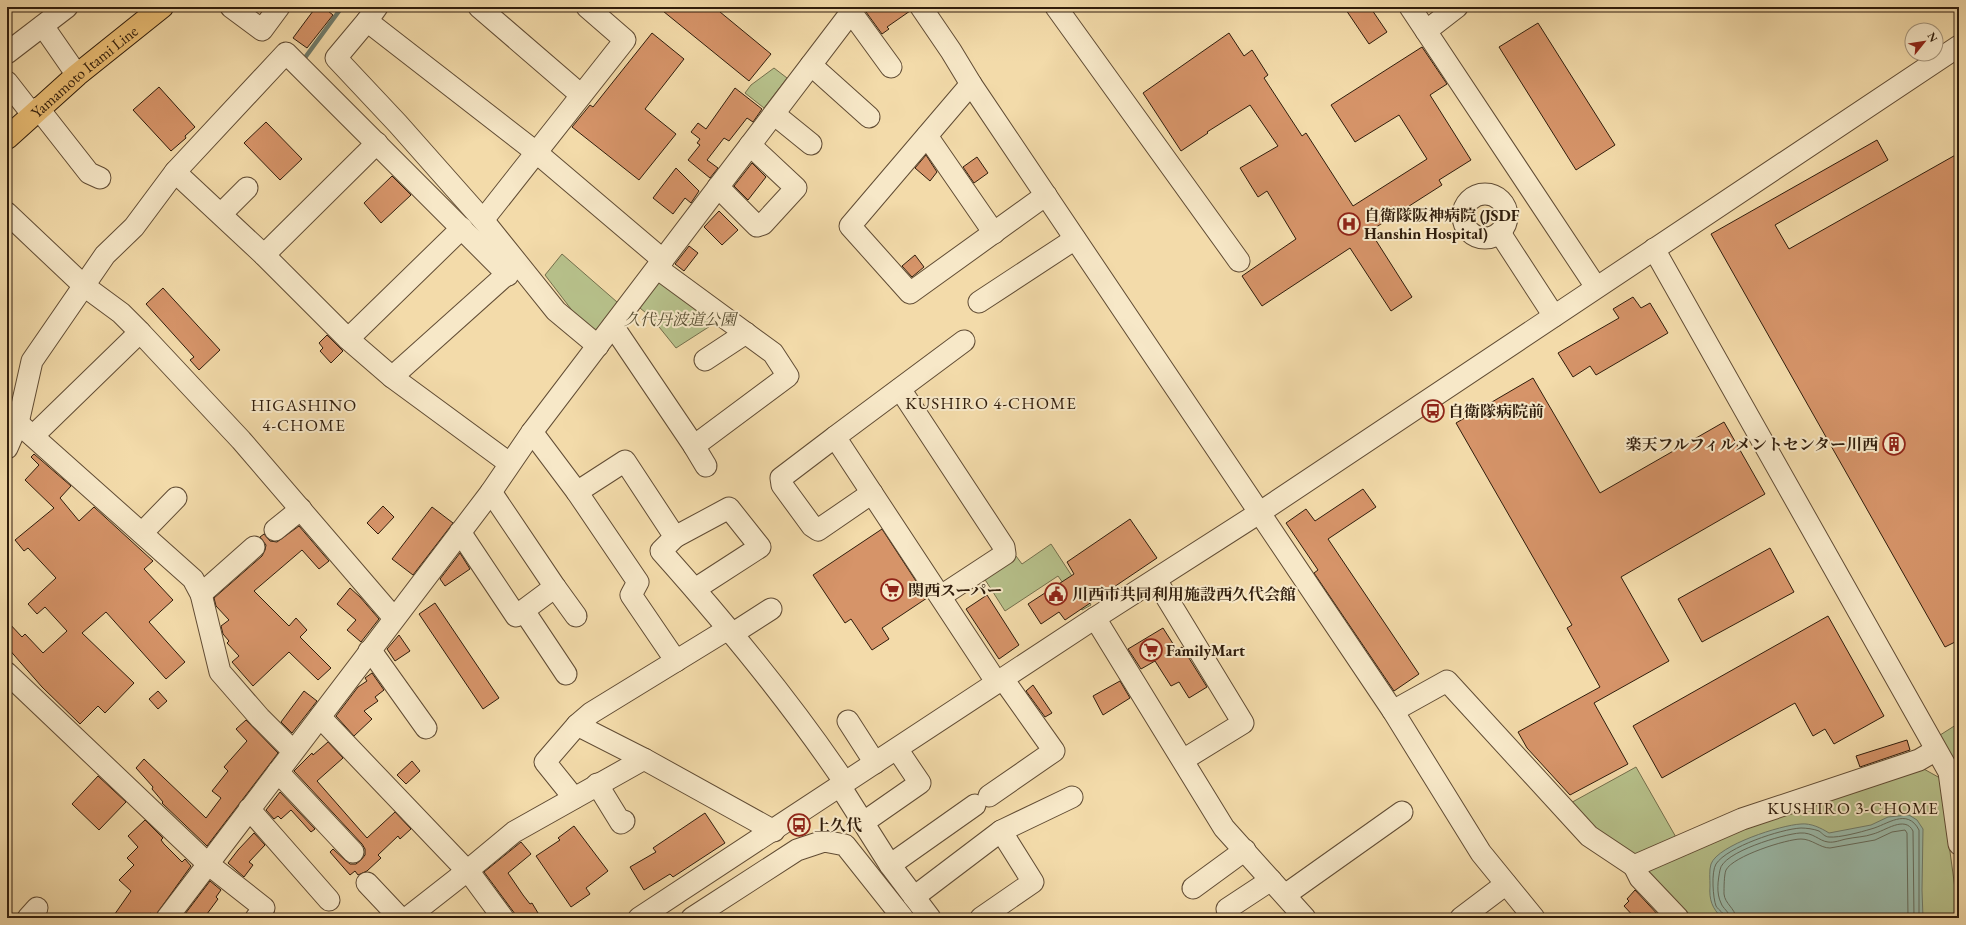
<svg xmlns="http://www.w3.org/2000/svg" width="1966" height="925" viewBox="0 0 1966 925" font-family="'EB Garamond','Noto Serif JP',serif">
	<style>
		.green { fill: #b7c18b; stroke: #746f4c }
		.water { fill: #9bbbab; stroke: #707c6b }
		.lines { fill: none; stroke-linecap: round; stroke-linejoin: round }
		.shore { stroke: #666c5c; stroke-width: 1 }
		.stream { stroke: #707c6b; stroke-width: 4.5 }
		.building { fill: #d69469; stroke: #301d0c }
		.minor-casing { stroke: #614c34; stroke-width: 23 }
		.major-casing { stroke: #301d0c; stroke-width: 24 }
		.minor { stroke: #f7e8c8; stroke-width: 21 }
		.major { stroke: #eabe75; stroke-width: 22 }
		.labels { text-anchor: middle; stroke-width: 4; stroke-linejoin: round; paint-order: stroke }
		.street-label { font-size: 16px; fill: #301d0c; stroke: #f7e8c8 }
		.poi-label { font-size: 16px; font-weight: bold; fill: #301d0c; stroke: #f7e8c8; text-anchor: start }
		.park-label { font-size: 16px; font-style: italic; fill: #584e32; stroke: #f7e8c8 }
		.neighbourhood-label { font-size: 17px; letter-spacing: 1px; fill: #301d0c; stroke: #f7e8c8 }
	</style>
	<rect width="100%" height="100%" fill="#f3dbaa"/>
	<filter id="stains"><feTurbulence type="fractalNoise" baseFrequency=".005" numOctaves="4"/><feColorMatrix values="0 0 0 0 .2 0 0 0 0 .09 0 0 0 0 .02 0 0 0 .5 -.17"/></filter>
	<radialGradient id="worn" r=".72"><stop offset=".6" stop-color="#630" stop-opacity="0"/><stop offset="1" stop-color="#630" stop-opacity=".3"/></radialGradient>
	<g class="green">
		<polygon points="774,68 787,78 764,108 745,93 751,85"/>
		<polygon points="562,254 617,302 601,329 587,330 545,275"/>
		<polygon points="656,275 718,321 676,348 651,317 635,304"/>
		<polygon points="1051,544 1091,605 1082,610 1058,576 1005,611 984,578 1016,556 1022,564"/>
		<polygon points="1959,723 1959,758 1952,763 1937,737"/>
		<polygon points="1636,767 1677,839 1640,858 1584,822 1567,805"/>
		<polygon points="1922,768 1940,778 1959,918 1684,918 1645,881 1653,864 1756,822"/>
	</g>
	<path class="water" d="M 1909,815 L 1917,820 L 1923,829 L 1922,890 L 1923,918 L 1722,918 C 1712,908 1709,900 1710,886 C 1710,879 1709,870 1711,864 C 1718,845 1781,825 1801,824 C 1811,823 1821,828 1829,833 L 1871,825 L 1888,817 Z"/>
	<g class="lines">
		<g class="shore">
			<path d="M 1725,918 C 1724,912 1719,911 1716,906 C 1713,898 1711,872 1716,864 C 1727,847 1781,829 1801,828 C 1806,828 1814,829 1819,831 C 1822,833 1825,837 1829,837 C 1839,838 1861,832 1871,829 C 1887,825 1907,807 1919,830 L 1919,918"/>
			<path d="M 1730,918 C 1729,911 1723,909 1721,903 C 1716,893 1718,880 1720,870 C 1722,852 1784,834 1800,833 C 1813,832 1819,841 1828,842 C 1834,843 1841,840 1846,839 C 1855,837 1865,837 1873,834 C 1885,831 1905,815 1913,831 L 1914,918"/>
			<path d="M 1736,918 C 1735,908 1725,904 1724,894 C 1724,888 1724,875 1726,870 C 1733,856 1787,839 1801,839 C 1812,839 1820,848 1830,848 L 1875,840 L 1892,832 L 1905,830 L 1907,833 L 1908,918"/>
		</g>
		<polyline class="stream" points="304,59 342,7"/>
	</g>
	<g class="building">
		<polygon points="316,7 323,7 333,15 307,48 293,38"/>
		<polygon points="658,7 714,7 771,54 749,81"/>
		<polygon points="873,7 909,7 910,11 887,27 889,29 882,34 866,12"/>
		<polygon points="1344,7 1370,7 1387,32 1369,44"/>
		<polygon points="1538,23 1615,145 1576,170 1499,47"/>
		<polygon points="652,33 684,59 645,109 676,134 639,180 572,127 590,105 593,107"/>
		<polygon points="1229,33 1244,56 1252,50 1268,75 1264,78 1302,136 1306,133 1353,206 1427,159 1399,115 1355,142 1331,105 1422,47 1447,84 1430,95 1471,160 1439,180 1442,185 1370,231 1412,297 1391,311 1350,248 1262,306 1242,276 1296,239 1267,191 1258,197 1240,168 1278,146 1250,105 1207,132 1208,133 1181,151 1143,93"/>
		<polygon points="159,87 195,127 185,136 186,138 171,151 133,110"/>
		<polygon points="735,88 762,109 753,122 747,118 729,141 724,138 707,160 718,168 710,178 688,160 700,145 697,143 700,139 691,132 698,123 706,129"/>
		<polygon points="266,122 302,159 280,180 244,143"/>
		<polygon points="1877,140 1888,160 1775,225 1789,249 1959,153 1959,640 1945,647 1711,234"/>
		<polygon points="926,155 937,172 930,181 915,168"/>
		<polygon points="977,157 988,173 974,183 963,167"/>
		<polygon points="752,163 766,177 748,200 734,186"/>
		<polygon points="676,168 699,191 691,203 685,198 673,214 653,198"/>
		<polygon points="392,176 411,195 381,223 364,203"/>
		<polygon points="719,211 738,230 722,245 704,227"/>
		<polygon points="689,246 698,253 684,271 675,264"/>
		<polygon points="915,255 924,267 912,277 902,266"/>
		<polygon points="163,288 220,350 199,370 190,360 194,357 146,304"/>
		<polygon points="1633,297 1641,308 1650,303 1668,333 1596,375 1590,366 1573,377 1558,353 1619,318 1613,309"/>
		<polygon points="327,335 343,351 331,363 320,351 323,348 319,343"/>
		<polygon points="1533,378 1600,493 1724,422 1765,494 1621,577 1669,661 1594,703 1628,764 1570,795 1527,748 1518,732 1600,687 1567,628 1572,625 1456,423"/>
		<polygon points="34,454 71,486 60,498 79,521 94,507 153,561 144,569 173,600 149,622 185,662 166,679 106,612 82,633 134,683 105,713 98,706 80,724 42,687 7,647 7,621 22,637 25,634 43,653 67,631 45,607 37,614 28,604 56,578 28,548 24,551 15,540 54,508 25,480 39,465 31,457"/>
		<polygon points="1363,489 1376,507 1328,539 1419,674 1394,691 1314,573 1318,570 1286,523 1306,509 1315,521"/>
		<polygon points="383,506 394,517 378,534 367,523"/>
		<polygon points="432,507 453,523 413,575 392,559"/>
		<polygon points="1130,519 1157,558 1065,620 1059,612 1041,624 1028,604 1074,574 1067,562"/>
		<polygon points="299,526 329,561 319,569 302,550 254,591 289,626 296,618 307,630 300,637 331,668 318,680 289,652 253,686 232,662 239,656 227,643 229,641 223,634 221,626 229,620 216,606 214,598 262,556 265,550 266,545 260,537 264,534 270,541 277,542"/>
		<polygon points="882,529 927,598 882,628 889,639 872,650 851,619 845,623 813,575"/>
		<polygon points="1770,548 1794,592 1702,642 1678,599"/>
		<polygon points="460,553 470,569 445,586 440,579"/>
		<polygon points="350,588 360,597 379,619 361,642 347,630 356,620 337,604"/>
		<polygon points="987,595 1019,645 999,659 966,609"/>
		<polygon points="435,603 499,698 483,709 419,614"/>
		<polygon points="1828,616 1884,716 1834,744 1825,729 1813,736 1795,703 1662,778 1633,726"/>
		<polygon points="1163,628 1177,650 1182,647 1207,687 1189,698 1179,682 1171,686 1155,661 1141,669 1128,649"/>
		<polygon points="399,635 410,651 395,661 387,649"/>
		<polygon points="372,673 384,690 375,697 378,701 364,711 372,719 354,736 336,716 358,687 367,681 365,678"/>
		<polygon points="1120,681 1130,698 1103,715 1093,696"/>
		<polygon points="1033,685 1052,713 1045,717 1026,691"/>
		<polygon points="158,691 167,701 158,709 149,699"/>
		<polygon points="304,691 317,701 292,733 281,722"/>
		<polygon points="246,720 278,753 207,846 162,803 163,802 152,789 153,787 136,768 144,759 206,818 221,798 212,791 228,771 224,767 247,741 236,729"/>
		<polygon points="1907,740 1910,750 1860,767 1856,756"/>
		<polygon points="328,742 343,758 317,781 367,838 395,812 411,829 400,839 398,836 378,855 381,858 367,871 358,875 355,871 350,875 330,852 333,849 345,860 350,864 356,864 361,860 365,855 365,849 362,844 294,771 312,753 313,755"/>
		<polygon points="412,761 420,771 406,784 397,775"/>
		<polygon points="98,776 126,802 99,830 72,804"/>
		<polygon points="280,792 315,829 311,832 291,810 281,819 278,816 274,819 266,810"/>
		<polygon points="705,813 725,843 673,877 670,874 644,890 630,867 656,852 653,848"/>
		<polygon points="145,820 163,838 161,840 164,844 182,862 185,859 191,866 155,916 150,913 146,918 112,918 131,891 119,880 134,865 127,858 138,847 128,836"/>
		<polygon points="574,826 608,871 586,888 590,894 571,907 536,856 560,840 558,838"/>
		<polygon points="254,833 265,845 249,862 253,865 244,877 228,863 238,850"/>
		<polygon points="521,842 531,854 508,873 523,895 530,904 532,903 541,918 518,918 484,872"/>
		<polygon points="210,881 221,890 216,897 218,899 204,918 182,918"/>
		<polygon points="1635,890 1661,918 1635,918 1624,906 1629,901 1627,899"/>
	</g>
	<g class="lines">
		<g class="minor-casing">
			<g id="minor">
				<polyline points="231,7 262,30 279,7"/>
				<polyline points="377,7 367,21 537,153 663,260"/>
				<polyline points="479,7 581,95"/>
				<polyline points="921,7 951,51 971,84 1393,711 1481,853 1534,918"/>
				<polyline points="1056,7 1239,261"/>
				<polyline points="1410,7 1596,287"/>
				<polyline points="851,12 891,67"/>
				<polyline points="367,21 336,58 398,124 483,220 556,311 598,346"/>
				<polyline points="43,26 77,75"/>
				<polyline points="1426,31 1457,7"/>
				<polyline points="7,53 67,7"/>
				<polyline points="811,65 869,117"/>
				<polyline points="7,82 32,114"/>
				<polyline points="971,84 850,226 910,293 1046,195"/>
				<polyline points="38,108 89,173 100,178"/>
				<polyline points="774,114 811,144"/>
				<polyline points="927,136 994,233"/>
				<polyline points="718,187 757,226 763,224 796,188 750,145"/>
				<circle cx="1485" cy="216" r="22"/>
				<polyline points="7,213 83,285 121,313 140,332 241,440 394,618"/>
				<polyline points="221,214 247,188"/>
				<polyline points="483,220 625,40 587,7"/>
				<polyline points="462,228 348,339 392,377 509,463"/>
				<polyline points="1500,233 1554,316"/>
				<polyline points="1654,249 1949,772 1959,844"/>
				<polyline points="264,255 377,143"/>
				<polyline points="979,302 1075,239"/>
				<polyline points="613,326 694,446 788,376 773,353 657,268"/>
				<polyline points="348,339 264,255 175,172 286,53 508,275"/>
				<polyline points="964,341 835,437 997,683"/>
				<polyline points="705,360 746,333"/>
				<polyline points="392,377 517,265"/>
				<polyline points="900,389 1004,547 1005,554 941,596"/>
				<polyline points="7,412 18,423 32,361 105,255 134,227 175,172"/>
				<path d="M 532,432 L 577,492 L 625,461 L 675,537 L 661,551 C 727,625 790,701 845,783"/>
				<polyline points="33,436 140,332"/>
				<polyline points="835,437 781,478 782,485 812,526 818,530 872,493"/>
				<polyline points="694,446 706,466"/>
				<polyline points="7,448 18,423 193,579 201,594 220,672 260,718 293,751"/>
				<polyline points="577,492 638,582 631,595 676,661"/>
				<polyline points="275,530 301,509"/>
				<polyline points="460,532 516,616 555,587 491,492"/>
				<polyline points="142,533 176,498"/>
				<polyline points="675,537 729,508 760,547 695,589"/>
				<polyline points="1156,580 1243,723 1183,760"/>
				<polyline points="555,587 576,616"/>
				<polyline points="201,594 254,547"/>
				<polyline points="524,611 566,674"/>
				<polyline points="1095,618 1224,828 1305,918"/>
				<polyline points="732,634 771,609"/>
				<polyline points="369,651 376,658 426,728"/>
				<polyline points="7,673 208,864 264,908 256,918"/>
				<polyline points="1393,711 1447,681 1589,836 1634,866 1742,819 1919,760 1936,750"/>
				<polyline points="320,717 472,876 503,918"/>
				<polyline points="848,721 875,763"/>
				<polyline points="577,725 644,759 774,831"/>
				<polyline points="278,772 353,852"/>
				<polyline points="597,784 621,823 624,821"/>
				<polyline points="840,786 890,865 930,918"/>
				<polyline points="989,796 1054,751 1003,679"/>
				<polyline points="574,798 545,762 577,725 591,713 728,629"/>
				<polyline points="249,809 329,900"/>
				<polyline points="864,822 920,783 897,749"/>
				<polyline points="1001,831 1072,797"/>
				<polyline points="890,865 975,805"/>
				<polyline points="1634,866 1640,878 1678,918"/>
				<polyline points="367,883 400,918"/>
				<polyline points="1193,888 1245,850"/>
				<polyline points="1285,895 1402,812"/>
				<polyline points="914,897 1001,831 1033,882 981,918"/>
				<polyline points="1227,909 1271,880"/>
				<polyline points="28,918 37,908"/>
				<polyline points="167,918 491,492 532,432 855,7"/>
				<polyline points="407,918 467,871 514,832 644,759"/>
				<polyline points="639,918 1095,618 1259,513 1959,46"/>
				<polyline points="692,918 797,850 824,841 845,845 903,918"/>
				<polyline points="1461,918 1506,884"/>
			</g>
		</g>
		<g class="major-casing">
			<g id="major">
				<path id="s1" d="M 7,138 L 77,75 L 162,7"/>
			</g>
		</g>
		<use href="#minor" class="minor"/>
		<use href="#major" class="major"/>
	</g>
	<defs>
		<g id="hospital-ring" transform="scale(1.15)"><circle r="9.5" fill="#f7e8c8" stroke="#8f2418" stroke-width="1.5"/><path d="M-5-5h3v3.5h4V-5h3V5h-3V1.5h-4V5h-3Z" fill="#8f2418"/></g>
		<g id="bus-ring" transform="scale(1.15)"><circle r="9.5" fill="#f7e8c8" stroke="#8f2418" stroke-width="1.5"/><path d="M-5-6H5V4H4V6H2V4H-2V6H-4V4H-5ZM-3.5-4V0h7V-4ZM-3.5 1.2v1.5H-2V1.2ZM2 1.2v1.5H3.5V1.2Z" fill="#8f2418"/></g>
		<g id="building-ring" transform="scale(1.15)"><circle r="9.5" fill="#f7e8c8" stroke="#8f2418" stroke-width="1.5"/><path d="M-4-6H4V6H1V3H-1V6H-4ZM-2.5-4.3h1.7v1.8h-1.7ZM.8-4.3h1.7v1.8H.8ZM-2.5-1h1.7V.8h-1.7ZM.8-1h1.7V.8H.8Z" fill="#8f2418"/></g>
		<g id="supermarket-ring" transform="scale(1.15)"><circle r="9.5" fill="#f7e8c8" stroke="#8f2418" stroke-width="1.5"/><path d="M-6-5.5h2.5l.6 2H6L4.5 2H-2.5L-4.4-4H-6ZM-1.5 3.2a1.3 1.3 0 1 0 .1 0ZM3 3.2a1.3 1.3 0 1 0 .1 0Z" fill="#8f2418"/></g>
		<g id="civic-ring" transform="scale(1.15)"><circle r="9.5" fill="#f7e8c8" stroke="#8f2418" stroke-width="1.5"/><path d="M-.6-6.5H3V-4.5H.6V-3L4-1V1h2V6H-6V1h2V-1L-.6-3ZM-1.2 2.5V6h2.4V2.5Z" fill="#8f2418"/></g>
	</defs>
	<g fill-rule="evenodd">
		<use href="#hospital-ring" x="1349" y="224"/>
		<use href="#bus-ring" x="1433" y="411"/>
		<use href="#building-ring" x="1894" y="444"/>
		<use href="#supermarket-ring" x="892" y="590"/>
		<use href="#civic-ring" x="1056" y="594"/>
		<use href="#supermarket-ring" x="1151" y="650"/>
		<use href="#bus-ring" x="799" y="825"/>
	</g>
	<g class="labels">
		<g class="street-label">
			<text dy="6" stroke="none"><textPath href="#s1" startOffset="102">Yamamoto Itami Line</textPath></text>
		</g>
		<g class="poi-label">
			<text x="1364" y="221">自衛隊阪神病院 (JSDF<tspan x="1364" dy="18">Hanshin Hospital)</tspan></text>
			<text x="1448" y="417">自衛隊病院前</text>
			<text x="1878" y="450" text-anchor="end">楽天フルフィルメントセンター川西</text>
			<text x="908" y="596">関西スーパー</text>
			<text x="1072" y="600">川西市共同利用施設西久代会館</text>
			<text x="1166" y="656">FamilyMart</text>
			<text x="814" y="831">上久代</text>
		</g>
		<g class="park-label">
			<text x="680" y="325">久代丹波道公園</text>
		</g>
		<g class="neighbourhood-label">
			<text x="991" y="409">KUSHIRO 4-CHOME</text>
			<text x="304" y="411">HIGASHINO<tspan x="304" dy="20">4-CHOME</tspan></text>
			<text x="1853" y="814">KUSHIRO 3-CHOME</text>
		</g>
	</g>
	<rect width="1966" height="925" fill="none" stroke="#f3dbaa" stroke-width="24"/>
	<rect x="8" y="8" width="1950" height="909" fill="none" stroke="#301d0c" stroke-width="2"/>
	<rect x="12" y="12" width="1942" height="901" fill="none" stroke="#301d0c"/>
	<g transform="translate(1924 42) rotate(60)"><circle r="19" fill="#f7e8c8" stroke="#a7977d"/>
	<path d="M0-3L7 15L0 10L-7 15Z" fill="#8f2418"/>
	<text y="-6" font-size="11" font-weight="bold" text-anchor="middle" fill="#301d0c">N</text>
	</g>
	<rect width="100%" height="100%" filter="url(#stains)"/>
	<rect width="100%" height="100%" fill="url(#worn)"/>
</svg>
